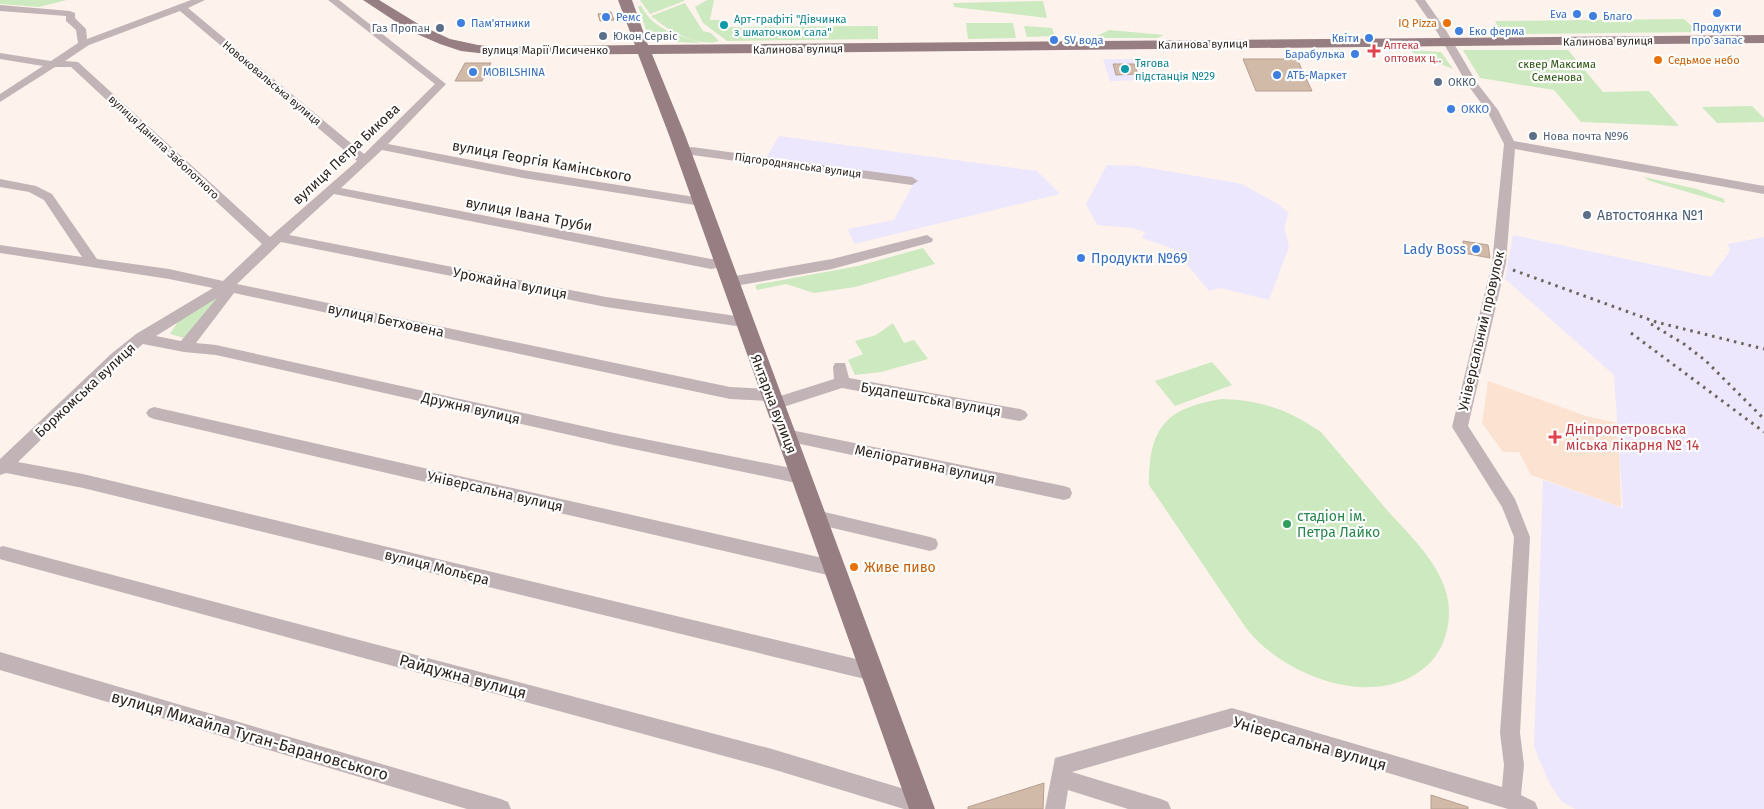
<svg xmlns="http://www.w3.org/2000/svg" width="1764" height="809" viewBox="0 0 1764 809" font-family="'Fira Sans',sans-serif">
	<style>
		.built { fill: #fce2d1 }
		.industrial { fill: #ece7fd }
		.green { fill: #cde9bf }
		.building { fill: #d2baa9; stroke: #b69e8f }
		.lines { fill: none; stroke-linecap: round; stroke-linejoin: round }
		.minor { fill: #c2b4b6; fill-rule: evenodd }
		.major { fill: #967e82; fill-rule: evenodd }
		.rail { stroke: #6d635d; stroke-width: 3; stroke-dasharray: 2.5 5; stroke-linecap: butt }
		.shop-dot { fill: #3f7fe0; stroke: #fff; stroke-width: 2 }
		.food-dot { fill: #e8710a; stroke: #fff; stroke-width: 2 }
		.culture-dot { fill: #0f9aa8; stroke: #fff; stroke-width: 2 }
		.service-dot { fill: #5c6f8a; stroke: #fff; stroke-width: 2 }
		.health-dot { fill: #e0444e; stroke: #fff; stroke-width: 2 }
		.leisure-dot { fill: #2e9e5b; stroke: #fff; stroke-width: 2 }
		.labels { text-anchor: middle; stroke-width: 4.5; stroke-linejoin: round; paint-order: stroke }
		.far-shop-label { font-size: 11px; fill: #366cbe; stroke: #fff; text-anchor: start }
		.far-culture-label { font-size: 11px; fill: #0d838f; stroke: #fff; text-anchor: start }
		.far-food-label { font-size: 11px; fill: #c56008; stroke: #fff; text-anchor: end }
		.far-service-label { font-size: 11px; fill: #4e5e75; stroke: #fff; text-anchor: start }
		.far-street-label { font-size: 11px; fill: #2f251f; stroke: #fff }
		.far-health-label { font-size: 11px; fill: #be3a42; stroke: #fff; text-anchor: start }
		.far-park-label { font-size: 11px; fill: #29500b; stroke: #fff }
		.street-label { font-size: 14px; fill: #2f251f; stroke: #fff }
		.service-label { font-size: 14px; fill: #4e5e75; stroke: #fff; text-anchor: start }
		.shop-label { font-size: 14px; fill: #366cbe; stroke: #fff; text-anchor: end }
		.health-label { font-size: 14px; fill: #be3a42; stroke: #fff; text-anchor: start }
		.leisure-label { font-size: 14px; fill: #27864d; stroke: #fff; text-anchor: start }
		.food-label { font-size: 14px; fill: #c56008; stroke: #fff; text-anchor: start }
		.near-street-label { font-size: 16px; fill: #2f251f; stroke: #fff }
	</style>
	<rect width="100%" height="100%" fill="#fdf2ec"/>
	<polygon class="built" points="1488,381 1586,416 1618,423 1621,507 1531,475 1519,452 1503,452 1482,423"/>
	<g class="industrial">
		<polygon points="1103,59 1133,59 1140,80 1110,81"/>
		<polygon points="779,136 1037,171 1060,194 854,244 848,229 894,220 916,179 765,159"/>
		<polygon points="1107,165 1138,166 1242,184 1278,204 1289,213 1284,227 1289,247 1269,300 1221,288 1209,291 1174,249 1142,238 1145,232 1132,228 1097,225 1086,204"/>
		<polygon points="1513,235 1711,277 1730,251 1728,244 1764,237 1764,809 1575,809 1562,802 1551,786 1540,762 1534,746 1543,480 1623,508 1614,375 1505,279"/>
	</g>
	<g class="green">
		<polygon points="0,0 67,0 39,7 0,4"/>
		<polygon points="640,0 684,0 684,1 650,14"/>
		<polygon points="707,0 714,0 710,20 725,20 724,27 878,26 878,39 727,41 703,23 695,7"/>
		<polygon points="1043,1 1047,18 954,7 953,3"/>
		<path d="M 685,3 L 703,31 L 711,33 L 719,41 C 698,48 666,29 651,16 Z"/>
		<path d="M 638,6 L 641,6 C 656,32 677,34 702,43 L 675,42 L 648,36 Z"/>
		<polygon points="1684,19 1698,32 1523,34 1518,28 1499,28 1495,21"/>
		<polygon points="966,23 1013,23 1016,38 968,39"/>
		<polygon points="1024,26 1052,28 1055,36 1027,37"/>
		<polygon points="1109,30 1164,35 1157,38 1093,38"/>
		<polygon points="1410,50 1441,52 1453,69 1413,53"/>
		<polygon points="1463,50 1568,50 1603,92 1649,91 1679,126 1581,122 1554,90 1480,78"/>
		<polygon points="1752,106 1764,118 1764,122 1717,123 1702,107"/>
		<polygon points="1644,177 1697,189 1724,199 1725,203 1650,181"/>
		<polygon points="923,248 935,264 855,287 814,293 786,284 757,290 755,285 858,266"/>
		<polygon points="221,294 184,338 170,334 179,320"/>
		<polygon points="893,323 904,343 914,340 928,359 881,372 855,375 848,360 863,354 855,341 876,335"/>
		<polygon points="1212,362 1232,385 1175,406 1155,381"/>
		<path d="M 1222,399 C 1261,400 1289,410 1321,432 C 1343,458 1365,484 1387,510 C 1410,536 1441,563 1448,600 C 1451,619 1447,641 1435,657 C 1387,716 1285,679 1246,628 L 1149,485 C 1149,427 1166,408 1222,399 Z"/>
	</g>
	<g class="building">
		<polygon points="611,12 614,20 600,21 598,14"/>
		<polygon points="1243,59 1297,59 1312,91 1256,91"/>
		<polygon points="465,63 491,63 482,81 455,81"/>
		<polygon points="1113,64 1134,64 1138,74 1116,75"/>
		<polygon points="1463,241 1488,245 1490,258 1464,253"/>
		<polygon points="1044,783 1043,809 968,809 968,807"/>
		<polygon points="1431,795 1468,807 1468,809 1431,809"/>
	</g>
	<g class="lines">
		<g class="minor">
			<path d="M 191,0 L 205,0 L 188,8 L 364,154 L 435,84 L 328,0 L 339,0 L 446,84 L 388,144 L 523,170 L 701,198 L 707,202 L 701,206 L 523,178 L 382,150 L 341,188 L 711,259 L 723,258 L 730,263 L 728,266 L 711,269 L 334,194 L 289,235 L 606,297 L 743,317 L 750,322 L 743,327 L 606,307 L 281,242 L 237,284 L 730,387 L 771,389 L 776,391 L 777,397 L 834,379 L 833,367 L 835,363 L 845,363 L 849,378 L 1020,409 L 1025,411 L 1028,415 L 1025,419 L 1020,421 L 842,388 L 774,410 L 769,408 L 767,404 L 768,401 L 730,399 L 234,293 L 196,343 L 216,345 L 614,433 L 801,470 L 807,472 L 809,477 L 807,482 L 801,484 L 614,445 L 216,355 L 184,352 L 143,344 L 121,362 L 18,462 L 83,474 L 873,663 L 879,666 L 882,672 L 879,678 L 873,681 L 83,488 L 6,473 L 0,475 L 0,459 L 111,354 L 136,334 L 213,288 L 169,279 L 0,253 L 0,245 L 82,257 L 44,200 L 29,192 L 0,187 L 0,179 L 36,186 L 52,194 L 97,259 L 169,269 L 223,281 L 262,244 L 71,67 L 55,67 L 0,102 L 0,94 L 43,66 L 0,59 L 0,53 L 51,61 L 78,43 L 76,30 L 66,21 L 66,16 L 0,11 L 0,5 L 70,11 L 75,13 L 75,18 L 86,29 L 87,39 ZM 180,11 L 357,161 L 270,237 L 78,62 L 65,61 L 89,45 ZM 217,298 L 181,341 L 156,336 Z"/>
			<polygon points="1415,0 1425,0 1447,32 1477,83 1498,110 1514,141 1764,186 1764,194 1515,149 1506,263 1468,426 1515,499 1530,537 1520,733 1524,765 1521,795 1535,802 1538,809 1508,809 1232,726 1072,772 1161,799 1168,802 1171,809 1128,809 1068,790 1065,809 1045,809 1055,758 1232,708 1502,787 1504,765 1500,733 1514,537 1502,507 1452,427 1492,263 1504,144 1487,111 1467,84 1437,32"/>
			<polygon points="692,147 912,177 918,181 912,185 692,155 684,156 678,152 680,149"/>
			<polygon points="927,235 933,239 932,242 832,269 729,287 722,282 729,277 832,259"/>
			<polygon points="154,407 836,561 842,564 845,569 842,574 836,577 154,419 149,417 146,413 149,409"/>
			<polygon points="786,429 1064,486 1070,488 1072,493 1070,498 1064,500 786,441 781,439 778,435 781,431"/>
			<polygon points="816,510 930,537 936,539 938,544 936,549 930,551 816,524 810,522 808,517 810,512"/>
			<polygon points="3,546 772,749 921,794 928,797 931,804 929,809 904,809 772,769 3,560 0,559 0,547"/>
			<polygon points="0,652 501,799 508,802 511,809 467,809 0,670"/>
		</g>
		<polygon class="major" points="363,0 379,0 420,25 450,39 478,45 496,47 635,45 618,0 632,0 648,45 1764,35 1764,43 652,54 685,135 935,809 909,809 669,135 638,54 496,55 461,51 440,44 410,31"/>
		<g class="rail">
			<polyline points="1513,270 1656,322 1764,349"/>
			<polyline points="1651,324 1684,344 1706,361 1764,419"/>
			<polyline points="1631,333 1764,432"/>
		</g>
	</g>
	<g class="shop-dot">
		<circle cx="1717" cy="13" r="5"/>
		<circle cx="1577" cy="14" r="5"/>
		<circle cx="1593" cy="16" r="5"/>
		<circle cx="606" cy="17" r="5"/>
		<circle cx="461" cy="23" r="5"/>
		<circle cx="1459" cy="31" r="5"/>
		<circle cx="1369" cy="38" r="5"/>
		<circle cx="1054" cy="40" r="5"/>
		<circle cx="1355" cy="54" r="5"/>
		<circle cx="473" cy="72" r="5"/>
		<circle cx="1277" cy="75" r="5"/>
		<circle cx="1451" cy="109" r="5"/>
		<circle cx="1476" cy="249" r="5"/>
		<circle cx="1081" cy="258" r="5"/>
	</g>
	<g class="food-dot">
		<circle cx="1447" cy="23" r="5"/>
		<circle cx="1658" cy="60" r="5"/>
		<circle cx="854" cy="567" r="5"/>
	</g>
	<g class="culture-dot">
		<circle cx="724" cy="25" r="5"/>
		<circle cx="1125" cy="69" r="5"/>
	</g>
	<g class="service-dot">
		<circle cx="440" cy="28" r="5"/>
		<circle cx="603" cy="36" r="5"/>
		<circle cx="1438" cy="82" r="5"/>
		<circle cx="1533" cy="136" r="5"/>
		<circle cx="1587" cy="215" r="5"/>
	</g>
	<g class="health-dot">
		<path d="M1371.5 43.5h5v5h5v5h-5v5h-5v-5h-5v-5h5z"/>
		<path d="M1552.5 429.5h5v5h5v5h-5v5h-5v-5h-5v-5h5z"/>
	</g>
	<circle class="leisure-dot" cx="1287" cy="524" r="5"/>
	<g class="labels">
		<g class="far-shop-label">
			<text x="1567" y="18" text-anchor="end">Eva</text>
			<text x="1603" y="20">Благо</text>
			<text x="616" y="21">Ремс</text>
			<text x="471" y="27">Пам'ятники</text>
			<text x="1717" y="31" text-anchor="middle">Продукти<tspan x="1717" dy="13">про запас</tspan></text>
			<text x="1469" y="35">Еко ферма</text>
			<text x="1359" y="42" text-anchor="end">Квіти</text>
			<text x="1064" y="44">SV вода</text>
			<text x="1345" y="58" text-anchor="end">Барабулька</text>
			<text x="483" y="76">MOBILSHINA</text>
			<text x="1287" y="79">АТБ-Маркет</text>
			<text x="1461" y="113">OKKO</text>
		</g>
		<g class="far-culture-label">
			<text x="734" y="23">Арт-графіті "Дівчинка<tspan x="734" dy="13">з шматочком сала"</tspan></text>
			<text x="1135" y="67">Тягова<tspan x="1135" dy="13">пiдстанцiя №29</tspan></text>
		</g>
		<g class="far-food-label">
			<text x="1437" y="27">IQ Pizza</text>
			<text x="1668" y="64" text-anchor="start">Седьмое небо</text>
		</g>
		<g class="far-service-label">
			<text x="430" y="32" text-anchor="end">Газ Пропан</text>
			<text x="613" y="40">Юкон Сервіс</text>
			<text x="1448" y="86">ОККО</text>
			<text x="1543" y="140">Нова почта №96</text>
		</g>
		<g class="far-street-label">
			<text transform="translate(1608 41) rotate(-1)" y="4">Калинова вулиця</text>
			<text transform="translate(1203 44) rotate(-1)" y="4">Калинова вулиця</text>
			<text transform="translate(798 49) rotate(-1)" y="4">Калинова вулиця</text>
			<text x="545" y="54">вулиця Марії Лисиченко</text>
			<text transform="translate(272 83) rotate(40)" y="4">Новоковальська вулиця</text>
			<text transform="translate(164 147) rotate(43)" y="4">вулиця Данила Заболотного</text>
			<text transform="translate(798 165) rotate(8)" y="4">Підгороднянська вулиця</text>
		</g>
		<g class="far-health-label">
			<text x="1384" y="49">Аптека<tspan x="1384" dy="13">оптових ц‥</tspan></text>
		</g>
		<g class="far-park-label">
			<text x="1557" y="68">сквер Максима<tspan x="1557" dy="13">Семенова</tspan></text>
		</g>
		<g class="street-label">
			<text transform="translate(346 154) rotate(-43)" y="5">вулиця Петра Бикова</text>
			<text transform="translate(542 161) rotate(10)" y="5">вулиця Георгія Камінського</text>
			<text transform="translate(529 214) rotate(11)" y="5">вулиця Івана Труби</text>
			<text transform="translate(510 283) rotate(11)" y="5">Урожайна вулиця</text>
			<text transform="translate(386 320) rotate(12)" y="5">вулиця Бетховена</text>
			<text transform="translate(1481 331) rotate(-77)" y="5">Універсальний провулок</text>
			<text transform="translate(85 390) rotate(-43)" y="5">Боржомська вулиця</text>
			<text transform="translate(931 399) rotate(10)" y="5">Будапештська вулиця</text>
			<text transform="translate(774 404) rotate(69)" y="5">Янтарна вулиця</text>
			<text transform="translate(471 408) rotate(13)" y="5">Дружня вулиця</text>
			<text transform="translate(925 464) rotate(12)" y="5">Меліоративна вулиця</text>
			<text transform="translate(495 491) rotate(13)" y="5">Універсальна вулиця</text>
			<text transform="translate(437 567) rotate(14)" y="5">вулиця Мольєра</text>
		</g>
		<g class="service-label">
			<text x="1597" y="220">Автостоянка №1</text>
		</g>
		<g class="shop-label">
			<text x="1466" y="254">Lady Boss</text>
			<text x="1091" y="263" text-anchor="start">Продукти №69</text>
		</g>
		<g class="health-label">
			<text x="1566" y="434">Дніпропетровська<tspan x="1566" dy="16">міська лікарня № 14</tspan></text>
		</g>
		<g class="leisure-label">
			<text x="1297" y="521">стадіон ім.<tspan x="1297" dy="16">Петра Лайко</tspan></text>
		</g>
		<g class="food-label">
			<text x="864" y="572">Живе пиво</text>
		</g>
		<g class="near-street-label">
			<text transform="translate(463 676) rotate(15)" y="6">Райдужна вулиця</text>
			<text transform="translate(250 735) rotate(16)" y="6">вулиця Михайла Туган-Барановського</text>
			<text transform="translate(1310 743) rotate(16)" y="6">Універсальна вулиця</text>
		</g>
	</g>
</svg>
